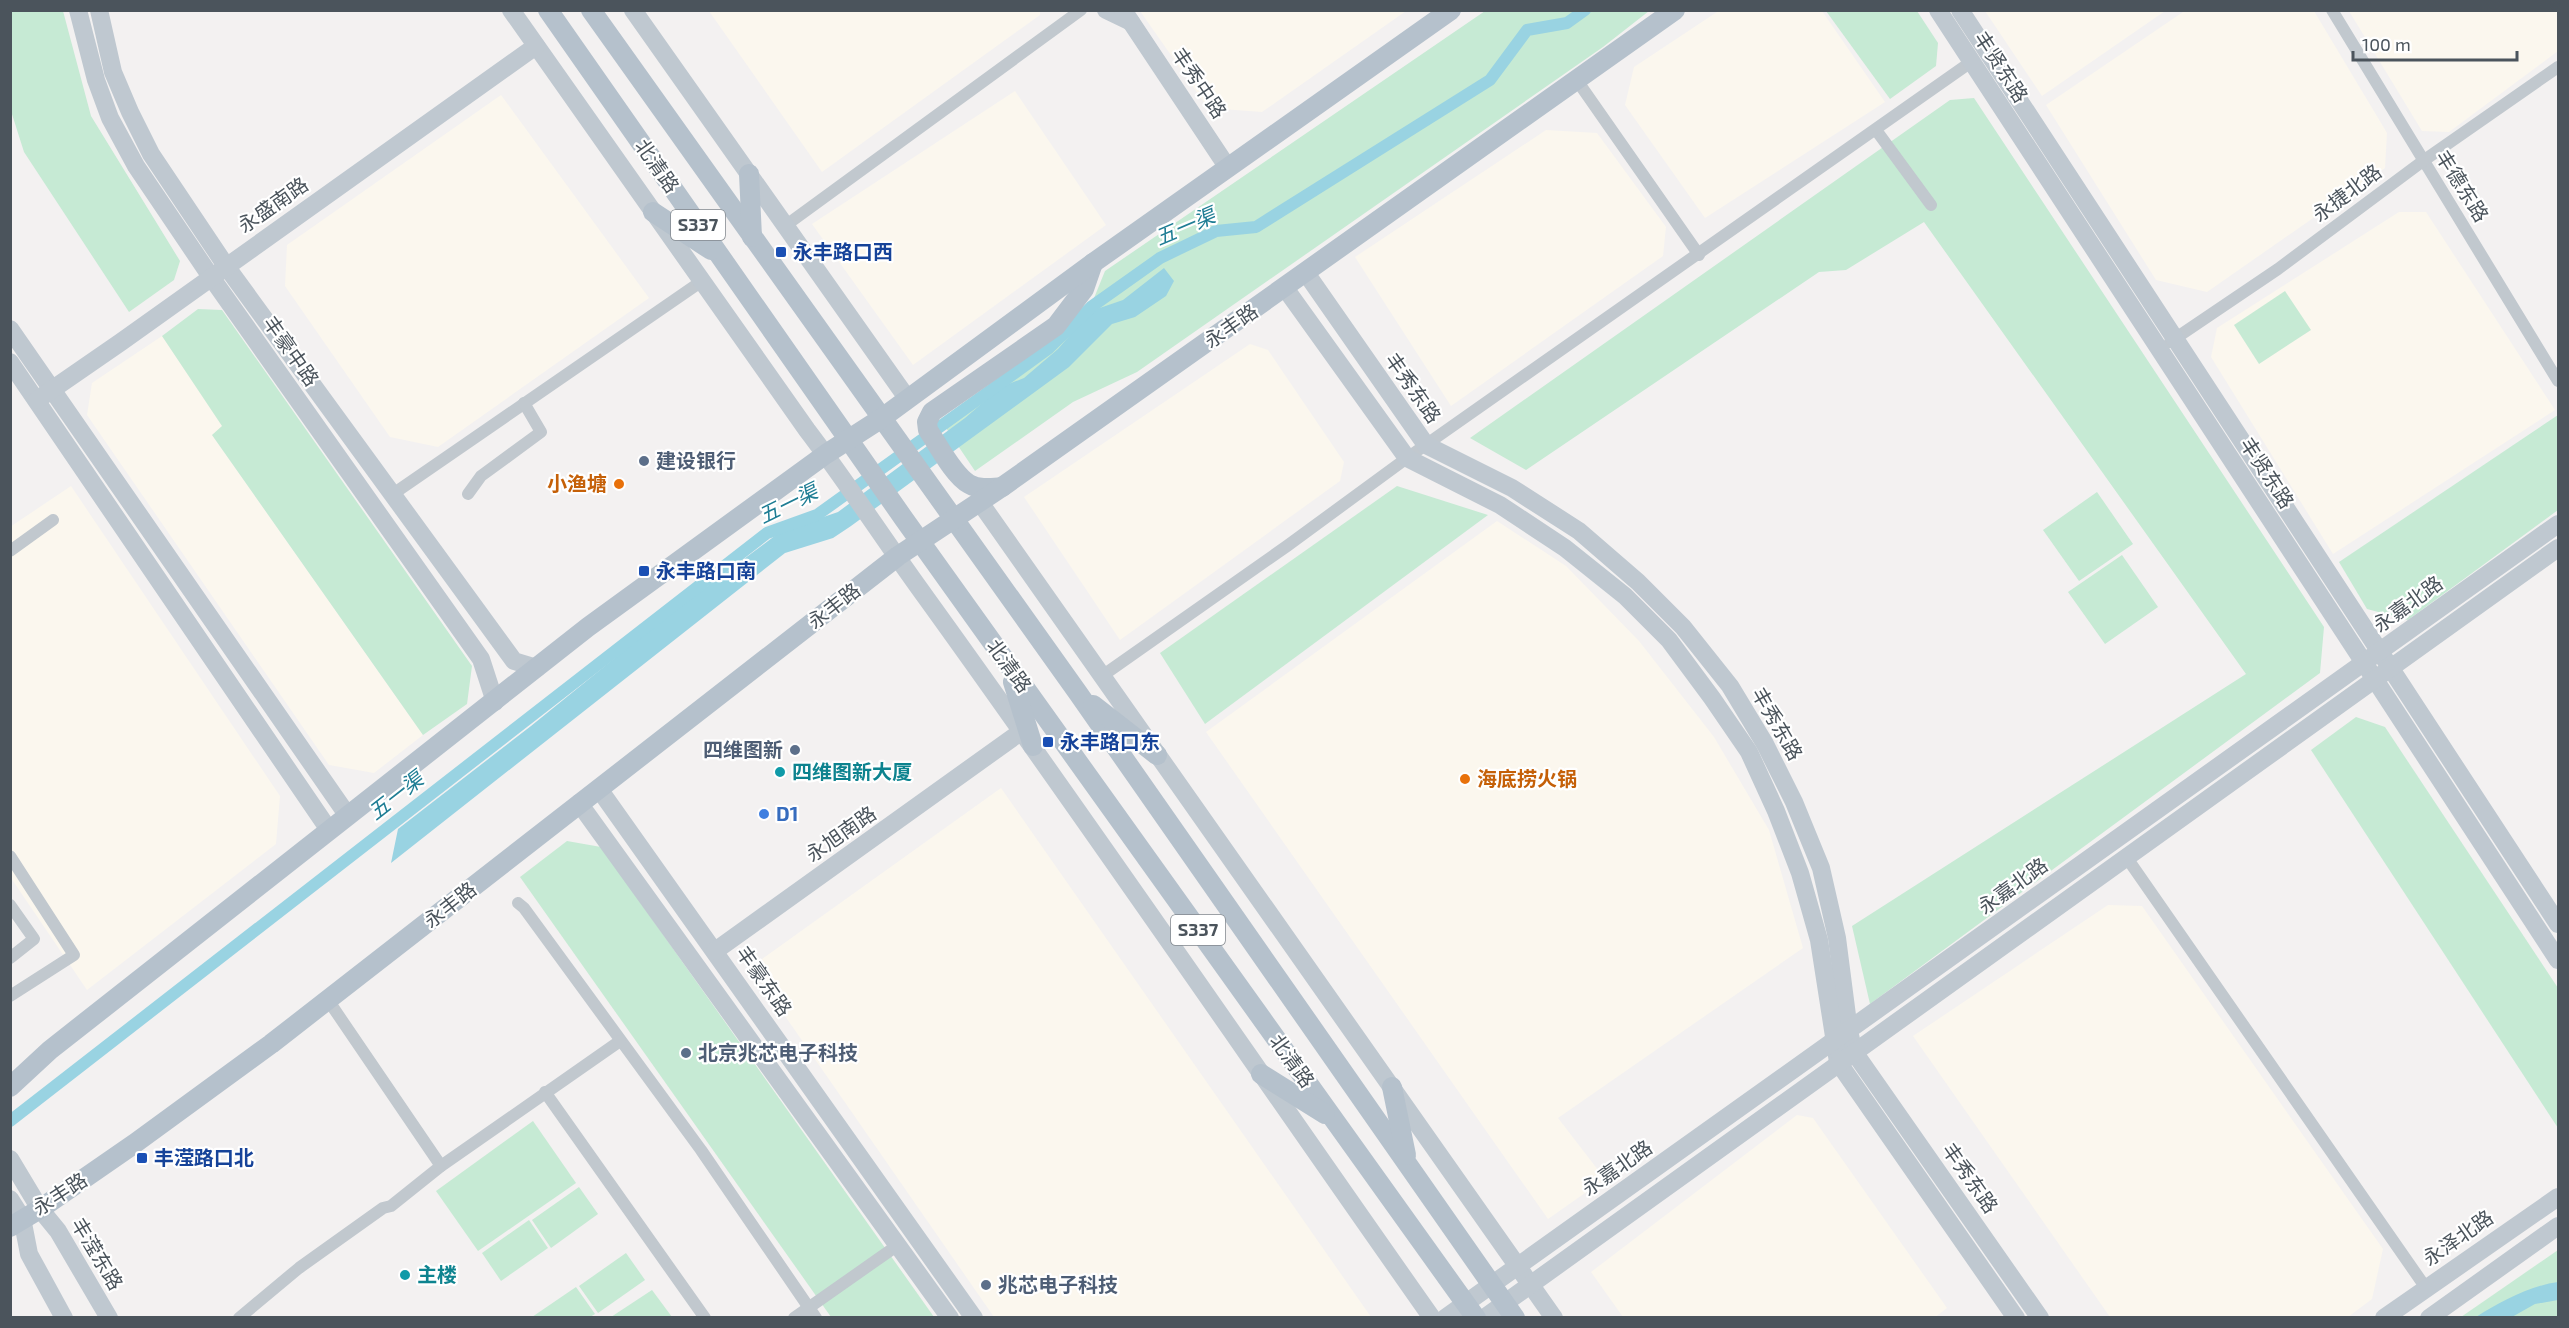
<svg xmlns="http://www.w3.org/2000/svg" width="2569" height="1328" viewBox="0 0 2569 1328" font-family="'Exo 2','Noto Sans SC',sans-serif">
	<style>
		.commercial { fill: #fbf7ee }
		.green { fill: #c6ead4 }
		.water { fill: #99d3e2 }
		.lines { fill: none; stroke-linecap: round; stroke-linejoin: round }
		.canal { stroke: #99d3e2; stroke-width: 12 }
		.street { stroke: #c1c8ce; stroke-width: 12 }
		.secondary { stroke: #bfc8d0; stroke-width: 18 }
		.primary { stroke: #b5c1cc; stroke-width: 20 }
		.transit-dot { fill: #1a4fb4; stroke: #fff; stroke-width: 2 }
		.service-dot { fill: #5c6f8a; stroke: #fff; stroke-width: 2 }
		.food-dot { fill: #e8710a; stroke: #fff; stroke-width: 2 }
		.culture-dot { fill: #0f9aa8; stroke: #fff; stroke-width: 2 }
		.shop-dot { fill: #3f7fe0; stroke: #fff; stroke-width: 2 }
		.labels { text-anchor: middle; stroke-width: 4.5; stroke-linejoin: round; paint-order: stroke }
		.shield { fill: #fff; stroke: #81878d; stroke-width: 1.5 }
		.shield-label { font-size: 18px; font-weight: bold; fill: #4b545c }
		.street-label { font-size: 20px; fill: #4b545c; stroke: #fff }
		.transit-label { font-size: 20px; font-weight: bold; fill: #164399; stroke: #fff; text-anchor: start }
		.service-label { font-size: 20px; font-weight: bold; fill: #4e5e75; stroke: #fff; text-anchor: start }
		.food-label { font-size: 20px; font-weight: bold; fill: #c56008; stroke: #fff; text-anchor: end }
		.culture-label { font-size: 20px; font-weight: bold; fill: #0d838f; stroke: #fff; text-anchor: start }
		.shop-label { font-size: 20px; font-weight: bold; fill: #366cbe; stroke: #fff; text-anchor: start }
		.water-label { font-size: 21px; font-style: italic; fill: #1e7d94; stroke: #fff }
	</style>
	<rect width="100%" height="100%" fill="#f3f1f1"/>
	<g class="commercial">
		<polygon points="1720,10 1822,11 1885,102 1705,218 1625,105 1634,67"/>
		<polygon points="2186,10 2314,11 2387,133 2385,168 2207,292 2156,280 2046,105"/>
		<polygon points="709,11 1040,10 1040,15 822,172"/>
		<polygon points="1140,11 1406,11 1262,112 1208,108"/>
		<polygon points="1985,11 2165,11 2042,96"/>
		<polygon points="2349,11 2558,11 2558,51 2449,132 2422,131"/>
		<polygon points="1015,91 1106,225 913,365 812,224"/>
		<polygon points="501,95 649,298 438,447 390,437 285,286 287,245"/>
		<polygon points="1546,130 1597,133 1666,227 1663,256 1451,406 1355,257"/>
		<polygon points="2399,212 2426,212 2555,410 2333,554 2211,357 2217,328"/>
		<polygon points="162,336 223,427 212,435 423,735 374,773 329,765 87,415 92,383"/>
		<polygon points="1250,344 1268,350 1344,462 1340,481 1120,640 1024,497"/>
		<polygon points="71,486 280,796 276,844 87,990 11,878 10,527"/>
		<polygon points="1497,521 1566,566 1639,641 1714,737 1769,830 1803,948 1558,1118 1605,1179 1548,1219 1206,732"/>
		<polygon points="1001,788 1371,1317 994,1317 751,967"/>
		<polygon points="2108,905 2142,906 2383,1249 2372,1299 2348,1317 2110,1317 1913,1036"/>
		<polygon points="1797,1115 1813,1118 1947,1308 1934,1318 1623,1317 1591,1272"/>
	</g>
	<g class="green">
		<polygon points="10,11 63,11 91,116 180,261 174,280 129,312 24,152 11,111"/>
		<polygon points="1485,11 1649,11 1603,47 1137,372 1073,402 975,471 944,425 1092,303 1105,271"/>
		<polygon points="1826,11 1917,11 1938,43 1936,66 1890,99"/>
		<polygon points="1974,98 2324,627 2320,673 1870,1004 1852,926 2246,674 1924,222 1846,270 1819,272 1526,470 1470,438 1950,100"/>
		<polygon points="2285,291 2311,330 2259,364 2234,325"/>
		<polygon points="198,309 222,310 472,666 467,704 423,735 212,435 222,426 162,336"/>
		<polygon points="2558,415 2558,510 2408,620 2367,609 2339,562"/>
		<polygon points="1397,486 1488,515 1205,724 1160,653"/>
		<polygon points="2097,492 2133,544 2079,581 2043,530"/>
		<polygon points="2122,555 2158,607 2105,644 2068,592"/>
		<polygon points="2356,717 2385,727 2558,988 2558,1128 2311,750"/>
		<polygon points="567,841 601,847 934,1317 831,1317 520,877"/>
		<polygon points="533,1121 576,1183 478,1251 436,1191"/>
		<polygon points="579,1187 598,1214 551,1248 532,1220"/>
		<polygon points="529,1220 548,1248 501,1281 482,1253"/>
		<polygon points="2558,1250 2558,1317 2461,1317"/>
		<polygon points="626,1253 645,1280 598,1313 579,1286"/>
		<polygon points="576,1287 595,1314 590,1317 532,1317"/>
		<polygon points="652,1290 672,1317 611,1317"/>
	</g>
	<g class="water">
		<polygon points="1164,268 1174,281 1166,296 1135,317 1112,324 1069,367 851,526 833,538 785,553 391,863 398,829 531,726 658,623 780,532 838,512 965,418 1001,387 1024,378 1058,349 1091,311 1123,300"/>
		<path d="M 2558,1282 L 2558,1300 L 2535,1304 L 2512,1317 L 2476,1317 C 2500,1302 2529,1286 2558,1282 Z"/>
	</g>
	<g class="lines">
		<polyline class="canal" points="10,1121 767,533 817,515 1048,349 1091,307 1160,258 1216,231 1256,227 1490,80 1527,30 1567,23 1585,10"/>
		<g class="street">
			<polyline points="2332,10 2558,381"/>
			<polyline points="1576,79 1699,255"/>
			<polyline points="1876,130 1931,205"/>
			<polyline points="785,226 1081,10"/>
			<polyline points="2170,342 2278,269 2423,161 2558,67"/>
			<polyline points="393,494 702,281"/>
			<polyline points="468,494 481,476 541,432 524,403"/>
			<polyline points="10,551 53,520"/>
			<polyline points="1102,676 1287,546 1407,458 1971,62"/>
			<polyline points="10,856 74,955 10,996"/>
			<polyline points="2127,858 2426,1288"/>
			<polyline points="518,903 524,908 701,1150 816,1318"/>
			<polyline points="10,905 34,939 10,958"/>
			<polyline points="328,1000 441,1166"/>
			<polyline points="545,1092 705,1318"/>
			<polyline points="239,1318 299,1268 383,1208 391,1206 441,1166 620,1041"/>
			<polyline points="794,1318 898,1245"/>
		</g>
		<g class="secondary">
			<polyline points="78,10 96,80 110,118 136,166 211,277 481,659 495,702"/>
			<polyline points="99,10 113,72 130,112 151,154 226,266 514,661 537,668"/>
			<path d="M 511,10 L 807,430 C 849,485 886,543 927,599 C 1098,836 1263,1078 1432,1318"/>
			<polyline points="633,10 907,398"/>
			<polyline points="1106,10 1131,22"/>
			<polyline points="1123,10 1228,168"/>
			<polyline points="1938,10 2558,960"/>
			<polyline points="1960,10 2558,924"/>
			<polyline points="1306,273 1426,445 1512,488 1579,531 1638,582 1683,627 1730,686 1765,744 1794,802 1821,868 1837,938 1849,1031 1854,1052 2040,1318"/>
			<polyline points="1285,288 1407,458 1500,505 1565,548 1625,596 1669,640 1712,698 1749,752 1776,811 1800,873 1819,940 1838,1062 2016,1318"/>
			<polyline points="10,329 348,816"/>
			<polyline points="10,362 329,830"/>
			<polyline points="37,400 121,342 536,46"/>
			<polyline points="979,501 1554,1318"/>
			<polyline points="599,789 974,1318"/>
			<polyline points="579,803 950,1318"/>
			<polyline points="715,951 1022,731"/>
			<polyline points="10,1159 40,1209 58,1231 109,1318"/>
			<polyline points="10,1199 22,1218 29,1254 64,1318"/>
			<polyline points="1445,1318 2558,524"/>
			<polyline points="1484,1318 2558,548"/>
			<polyline points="2384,1318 2558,1197"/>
			<polyline points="2429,1318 2558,1226"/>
		</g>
		<g class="primary">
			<polyline points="548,10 904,519 1476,1318"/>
			<polyline points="591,10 1078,693 1515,1318"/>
			<polyline points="749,174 752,237"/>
			<polyline points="653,212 711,250"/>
			<path d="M 1002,487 C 991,488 979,490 969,484 C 954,476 938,445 928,430 L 927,422 L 932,412 L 1056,326 L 1084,289 L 1093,263"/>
			<polyline points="1013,682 1033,746"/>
			<polyline points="1093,705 1157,755"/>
			<polyline points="1261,1074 1325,1114"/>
			<polyline points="10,1087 50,1050 588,627 826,454 882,418 1093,263 1451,10"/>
			<polyline points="1392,1087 1406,1155"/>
			<polyline points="10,1227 40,1209 134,1144 271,1044 898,556 1002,487 1675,10"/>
		</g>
	</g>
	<g class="transit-dot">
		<rect x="775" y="246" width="12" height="12" rx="3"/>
		<rect x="638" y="565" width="12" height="12" rx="3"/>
		<rect x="1042" y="736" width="12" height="12" rx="3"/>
		<rect x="136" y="1152" width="12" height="12" rx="3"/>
	</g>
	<g class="service-dot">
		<circle cx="644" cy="461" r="6"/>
		<circle cx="795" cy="750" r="6"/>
		<circle cx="686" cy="1053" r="6"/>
		<circle cx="986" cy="1285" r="6"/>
	</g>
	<g class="food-dot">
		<circle cx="619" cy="484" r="6"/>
		<circle cx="1465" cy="779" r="6"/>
	</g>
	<g class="culture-dot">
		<circle cx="780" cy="772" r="6"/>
		<circle cx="405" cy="1275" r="6"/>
	</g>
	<circle class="shop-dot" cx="764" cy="814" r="6"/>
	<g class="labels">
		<g class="shield">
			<rect x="671" y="210" width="54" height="30" rx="4.5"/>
			<rect x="1171" y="915" width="54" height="30" rx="4.5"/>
		</g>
		<g class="shield-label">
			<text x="698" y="231">S337</text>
			<text x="1198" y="936">S337</text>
		</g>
		<g class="street-label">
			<text transform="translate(2001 67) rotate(57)" y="7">丰贤东路</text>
			<text transform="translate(1199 83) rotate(56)" y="7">丰秀中路</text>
			<text transform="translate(657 166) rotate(55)" y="7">北清路</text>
			<text transform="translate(2462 186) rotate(58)" y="7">丰德东路</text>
			<text transform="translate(2347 193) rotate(-37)" y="7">永捷北路</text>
			<text transform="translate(273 205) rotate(-35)" y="7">永盛南路</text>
			<text transform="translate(1231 326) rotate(-35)" y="7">永丰路</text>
			<text transform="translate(291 351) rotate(55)" y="7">丰豪中路</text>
			<text transform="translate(1413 388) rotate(55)" y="7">丰秀东路</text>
			<text transform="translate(2267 473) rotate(57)" y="7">丰贤东路</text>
			<text transform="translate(2408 604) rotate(-36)" y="7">永嘉北路</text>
			<text transform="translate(834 606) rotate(-38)" y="7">永丰路</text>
			<text transform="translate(1009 666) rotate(54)" y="7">北清路</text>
			<text transform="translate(1777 724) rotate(60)" y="7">丰秀东路</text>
			<text transform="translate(841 834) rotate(-35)" y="7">永旭南路</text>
			<text transform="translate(2013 886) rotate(-36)" y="7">永嘉北路</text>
			<text transform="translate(450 905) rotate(-38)" y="7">永丰路</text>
			<text transform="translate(764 981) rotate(55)" y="7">丰豪东路</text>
			<text transform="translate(1292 1061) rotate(54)" y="7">北清路</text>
			<text transform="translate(1617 1168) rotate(-35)" y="7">永嘉北路</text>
			<text transform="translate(1970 1178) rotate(55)" y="7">丰秀东路</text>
			<text transform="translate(60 1194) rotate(-33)" y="7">永丰路</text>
			<text transform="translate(2458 1238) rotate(-35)" y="7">永泽北路</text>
			<text transform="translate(97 1254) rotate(59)" y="7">丰滢东路</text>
		</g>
		<g class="transit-label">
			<text x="793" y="259">永丰路口西</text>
			<text x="656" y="578">永丰路口南</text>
			<text x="1060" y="749">永丰路口东</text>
			<text x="154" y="1165">丰滢路口北</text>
		</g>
		<g class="service-label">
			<text x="656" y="468">建设银行</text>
			<text x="783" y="757" text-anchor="end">四维图新</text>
			<text x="698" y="1060">北京兆芯电子科技</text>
			<text x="998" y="1292">兆芯电子科技</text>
		</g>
		<g class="food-label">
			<text x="607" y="491">小渔塘</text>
			<text x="1477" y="786" text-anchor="start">海底捞火锅</text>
		</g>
		<g class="culture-label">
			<text x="792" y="779">四维图新大厦</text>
			<text x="417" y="1282">主楼</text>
		</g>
		<g class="shop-label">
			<text x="776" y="821">D1</text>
		</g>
		<g class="water-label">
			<text transform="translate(1185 227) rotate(-23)" y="7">五一渠</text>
			<text transform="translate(788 504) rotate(-26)" y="7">五一渠</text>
			<text transform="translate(396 796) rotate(-38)" y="7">五一渠</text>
		</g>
	</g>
	<rect width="2569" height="1328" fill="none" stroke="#4b545c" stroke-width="24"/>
	<path d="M2353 51v9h164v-9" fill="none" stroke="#4b545c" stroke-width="3"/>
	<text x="2362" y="51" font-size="18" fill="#4b545c" stroke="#ffffff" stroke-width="4.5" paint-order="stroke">100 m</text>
</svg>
